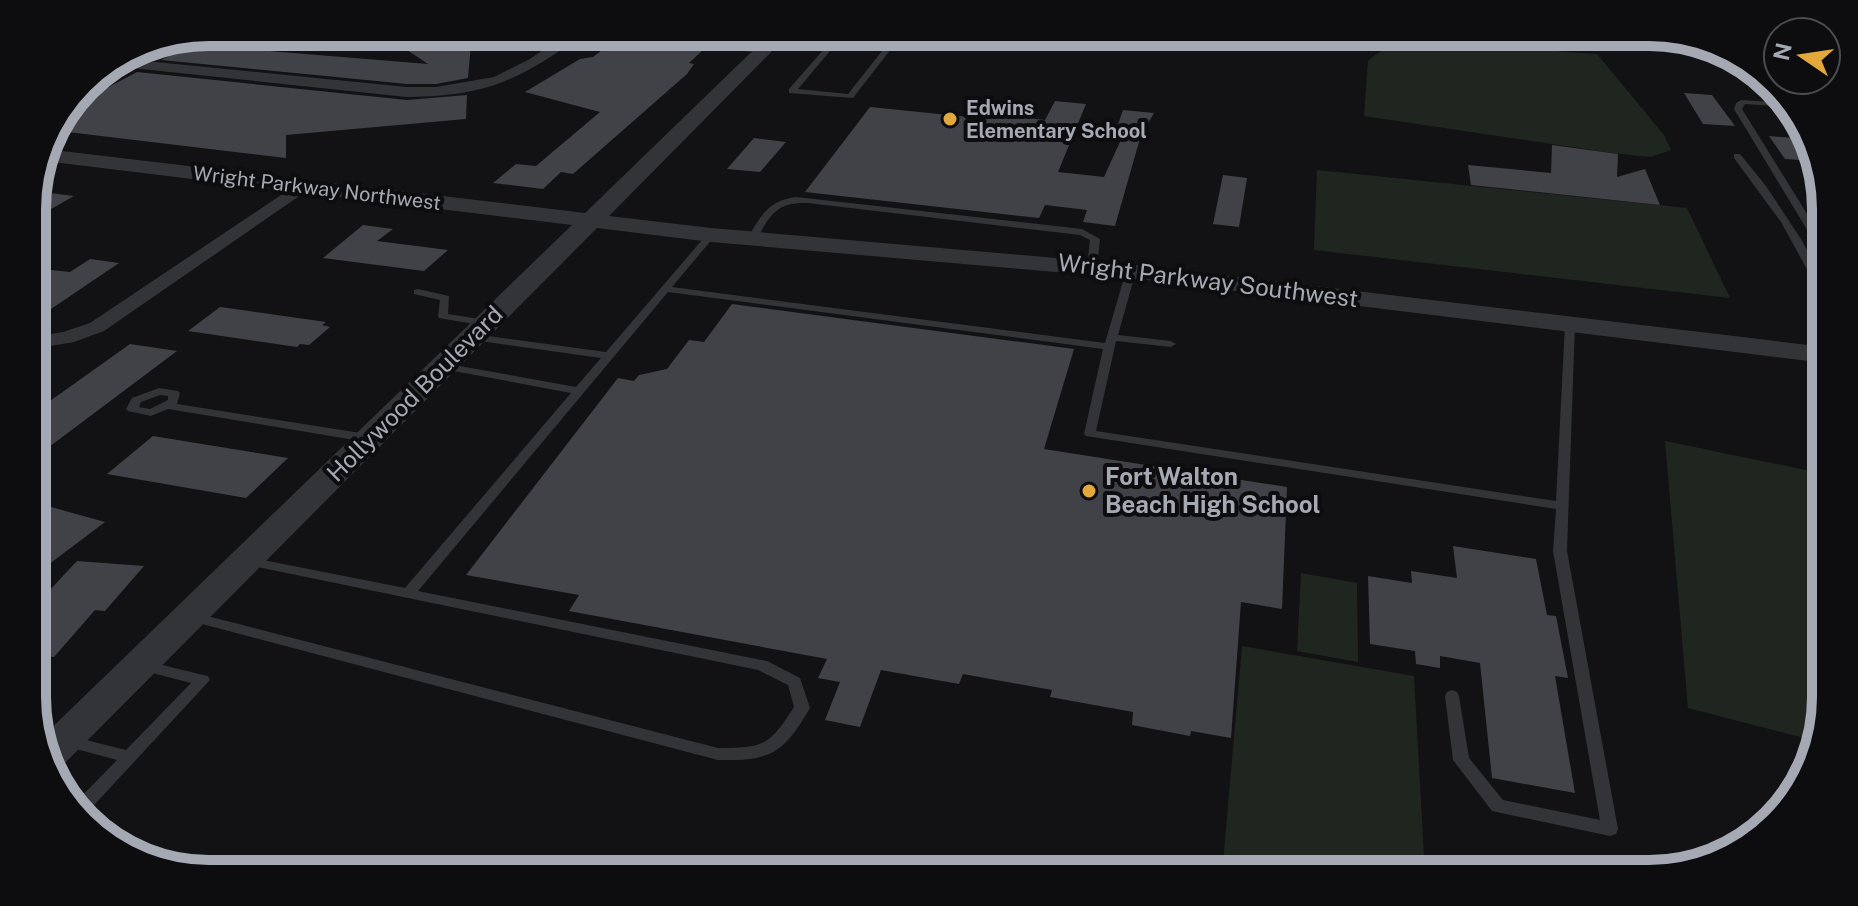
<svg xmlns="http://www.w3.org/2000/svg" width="1858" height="906" viewBox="0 0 1858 906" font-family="'Public Sans',sans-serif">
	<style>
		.green { fill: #1f261f }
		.building { fill: #414247 }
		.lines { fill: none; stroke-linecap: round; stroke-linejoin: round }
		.service { fill: #333438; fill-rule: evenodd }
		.minor { fill: #333438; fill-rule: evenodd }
		.tertiary { fill: #333438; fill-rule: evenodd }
		.poi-dot { fill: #e3a83b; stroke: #0d0d0f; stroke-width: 3 }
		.labels { text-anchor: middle; stroke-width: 8; stroke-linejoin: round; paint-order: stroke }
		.far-poi-label { font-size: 20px; font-weight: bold; fill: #a5a9b3; stroke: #0d0d0f; text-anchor: start }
		.far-street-label { font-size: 20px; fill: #a5a9b3; stroke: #0d0d0f }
		.street-label { font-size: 24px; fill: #a5a9b3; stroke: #0d0d0f }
		.poi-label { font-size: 24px; font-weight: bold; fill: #a5a9b3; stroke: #0d0d0f; text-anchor: start }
		.rim { fill: none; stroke: #a5a9b3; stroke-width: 10 }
	</style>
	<rect width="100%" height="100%" fill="#121214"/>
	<g class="green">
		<path d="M 1431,42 L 1597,54 L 1664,135 L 1671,150 L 1650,157 L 1612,153 L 1364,116 L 1368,61 C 1385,44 1408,44 1431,42 Z"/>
		<polygon points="1317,170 1687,208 1730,298 1314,250"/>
		<polygon points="1665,441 1825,474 1826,698 1816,741 1688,708"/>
		<polygon points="1301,573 1357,583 1358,662 1297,651"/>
		<polygon points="1242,646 1414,676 1425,874 1222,874"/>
	</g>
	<g class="building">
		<polygon points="380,32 472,32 468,78 436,84 407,84 161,60 202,41 275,47 269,51 428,64"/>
		<polygon points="612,42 703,50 689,63 694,64 687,74 573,174 561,172 543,189 493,183 516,164 536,166 600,112 525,92 580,59 593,57"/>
		<polygon points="137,72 407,100 467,95 466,119 286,135 286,158 51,130 67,109"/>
		<polygon points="1684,93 1712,95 1735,126 1703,124"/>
		<polygon points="1055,101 1086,104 1058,172 1104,177 1124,133 1115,133 1123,110 1154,113 1141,135 1115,226 1083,222 1087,210 1045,205 1039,218 805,192 870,107 988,119 990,114 1045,120"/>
		<polygon points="1769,136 1805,139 1814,161 1785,159"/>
		<polygon points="754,138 786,142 760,172 727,169"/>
		<polygon points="1552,145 1618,154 1617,177 1645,169 1660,205 1471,185 1468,165 1551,173"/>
		<polygon points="1223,175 1247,178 1239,227 1213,224"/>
		<polygon points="34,191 74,196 32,220"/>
		<polygon points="363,225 393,229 377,241 448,250 424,271 323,258"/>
		<polygon points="90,259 119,263 51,309 33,306 33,268 70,272"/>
		<polygon points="732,304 1074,349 1044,449 1287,487 1282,609 1241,602 1231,738 1191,731 1190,736 1132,725 1133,712 1050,697 1052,690 963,674 959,684 881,670 860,727 825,720 840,682 818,678 827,659 569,611 579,595 466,575 618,378 634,381 639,375 667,369 689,340 704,342"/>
		<polygon points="220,307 326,322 322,325 330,327 309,345 300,344 297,347 188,331"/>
		<polygon points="130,344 177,351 33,459 33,413"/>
		<polygon points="153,436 288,458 246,498 107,474"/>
		<polygon points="33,502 105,522 48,565 33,561"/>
		<polygon points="1453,546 1536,559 1547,615 1556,616 1568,678 1555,676 1575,793 1492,778 1480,663 1440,656 1440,668 1416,664 1415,651 1370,644 1368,576 1412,583 1411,571 1457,578"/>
		<polygon points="77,561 144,566 105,611 95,610 54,657 33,656 33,608"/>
	</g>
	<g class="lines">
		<g class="service">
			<polygon points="839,32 846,32 798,89 848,94 897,32 947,37 950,39 947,41 901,36 853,98 789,93 789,89"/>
			<polygon points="1741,100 1790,103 1792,107 1745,104 1742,109 1825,243 1825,254 1820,251 1734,109 1736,103"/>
			<polygon points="1734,154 1740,154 1766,186 1801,239 1825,283 1825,296 1820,293 1781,222 1734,158"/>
			<path d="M 796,197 L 1082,229 L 1100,239 L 1097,267 L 1092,270 L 1087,267 L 1090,240 L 1080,235 L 808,203 C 775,202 771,215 755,241 L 749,241 L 747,239 C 761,216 767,201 796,197 Z"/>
			<path d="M 711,232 L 716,235 L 714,237 L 672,287 L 1105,343 L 1126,271 L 1131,268 L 1134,269 L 1136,271 L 1118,335 L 1171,341 L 1176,344 L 1171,347 L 1116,341 L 1096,431 L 1556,501 L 1565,324 L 1566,322 L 1574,322 L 1575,324 L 1567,551 L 1618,829 L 1616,834 L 1610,836 L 1492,811 L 1453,760 L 1445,696 L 1447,692 L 1452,690 L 1457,692 L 1459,696 L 1469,758 L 1503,800 L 1600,820 L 1553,551 L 1556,509 L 1086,436 L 1084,434 L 1103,349 L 668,292 L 418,591 L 767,661 L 800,678 L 810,708 C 783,754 771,761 718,760 L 187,620 L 185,617 L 187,614 L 192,612 L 718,748 C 764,748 769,746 794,707 L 788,685 L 758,670 L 248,565 L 243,564 L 241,561 L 243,558 L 248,557 L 405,588 L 571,393 L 443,369 L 438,366 L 439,364 L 443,363 L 576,387 L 601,358 L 473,340 L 468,337 L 473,334 L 606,352 L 708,233 Z"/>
			<polygon points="418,289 449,296 448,314 486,320 491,323 486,326 439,318 438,316 440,300 414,294 414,290"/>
			<path d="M 159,388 L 178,391 L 180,393 L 177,404 L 367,434 L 373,438 L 367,442 L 168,409 L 151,416 L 128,411 L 126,409 L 132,398 ZM 160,395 L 168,396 L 168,400 L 150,409 L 139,407 L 141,402 Z"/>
			<polygon points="142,660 203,675 208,676 210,680 83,817 71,807 117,760 65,746 62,742 65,738 70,736 126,750 191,683 137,669 135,665 137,661"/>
		</g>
		<g class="minor">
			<path d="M 569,32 L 626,32 L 764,45 L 771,49 L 764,53 L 581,36 C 518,81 486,96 407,97 L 122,67 L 103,76 L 93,76 L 146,44 L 170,40 L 169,44 L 136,60 L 407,87 L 436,87 L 494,77 L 530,59 Z"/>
			<polygon points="302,181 308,182 311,186 308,190 104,331 74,342 33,349 33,337 63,332 90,323"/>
		</g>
		<polygon class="tertiary" points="772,32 791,32 609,216 711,228 1147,266 1825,347 1825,363 1147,280 711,242 597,228 62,766 53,769 41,738 572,225 44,161 45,149 585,213"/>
	</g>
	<g class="poi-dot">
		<circle cx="950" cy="119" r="8"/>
		<circle cx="1089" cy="491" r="8"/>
	</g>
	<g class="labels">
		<g class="far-poi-label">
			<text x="966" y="115">Edwins<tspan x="966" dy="23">Elementary School</tspan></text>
		</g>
		<g class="far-street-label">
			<text transform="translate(317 188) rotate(7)" y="7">Wright Parkway Northwest</text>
		</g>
		<g class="street-label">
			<text transform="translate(1208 281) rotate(7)" y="8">Wright Parkway Southwest</text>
			<text transform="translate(415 394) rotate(-45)" y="8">Hollywood Boulevard</text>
		</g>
		<g class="poi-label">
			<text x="1105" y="485">Fort Walton<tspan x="1105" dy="28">Beach High School</tspan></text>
		</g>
	</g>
	<path d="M0 0H1858V906H0ZM209 46H1649A163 163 0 0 1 1812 209V697A163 163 0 0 1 1649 860H209A163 163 0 0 1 46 697V209A163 163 0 0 1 209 46Z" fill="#0d0d0f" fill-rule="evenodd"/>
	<path class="rim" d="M209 46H1649A163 163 0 0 1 1812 209V697A163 163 0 0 1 1649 860H209A163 163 0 0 1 46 697V209A163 163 0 0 1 209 46Z"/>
	<g transform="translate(1802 56) rotate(283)"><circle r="38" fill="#0d0d0f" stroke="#4a4b51" stroke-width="2"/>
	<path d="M0-6L14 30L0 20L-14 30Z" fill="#e3a83b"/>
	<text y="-12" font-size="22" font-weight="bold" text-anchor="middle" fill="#a5a9b3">N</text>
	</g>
</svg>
